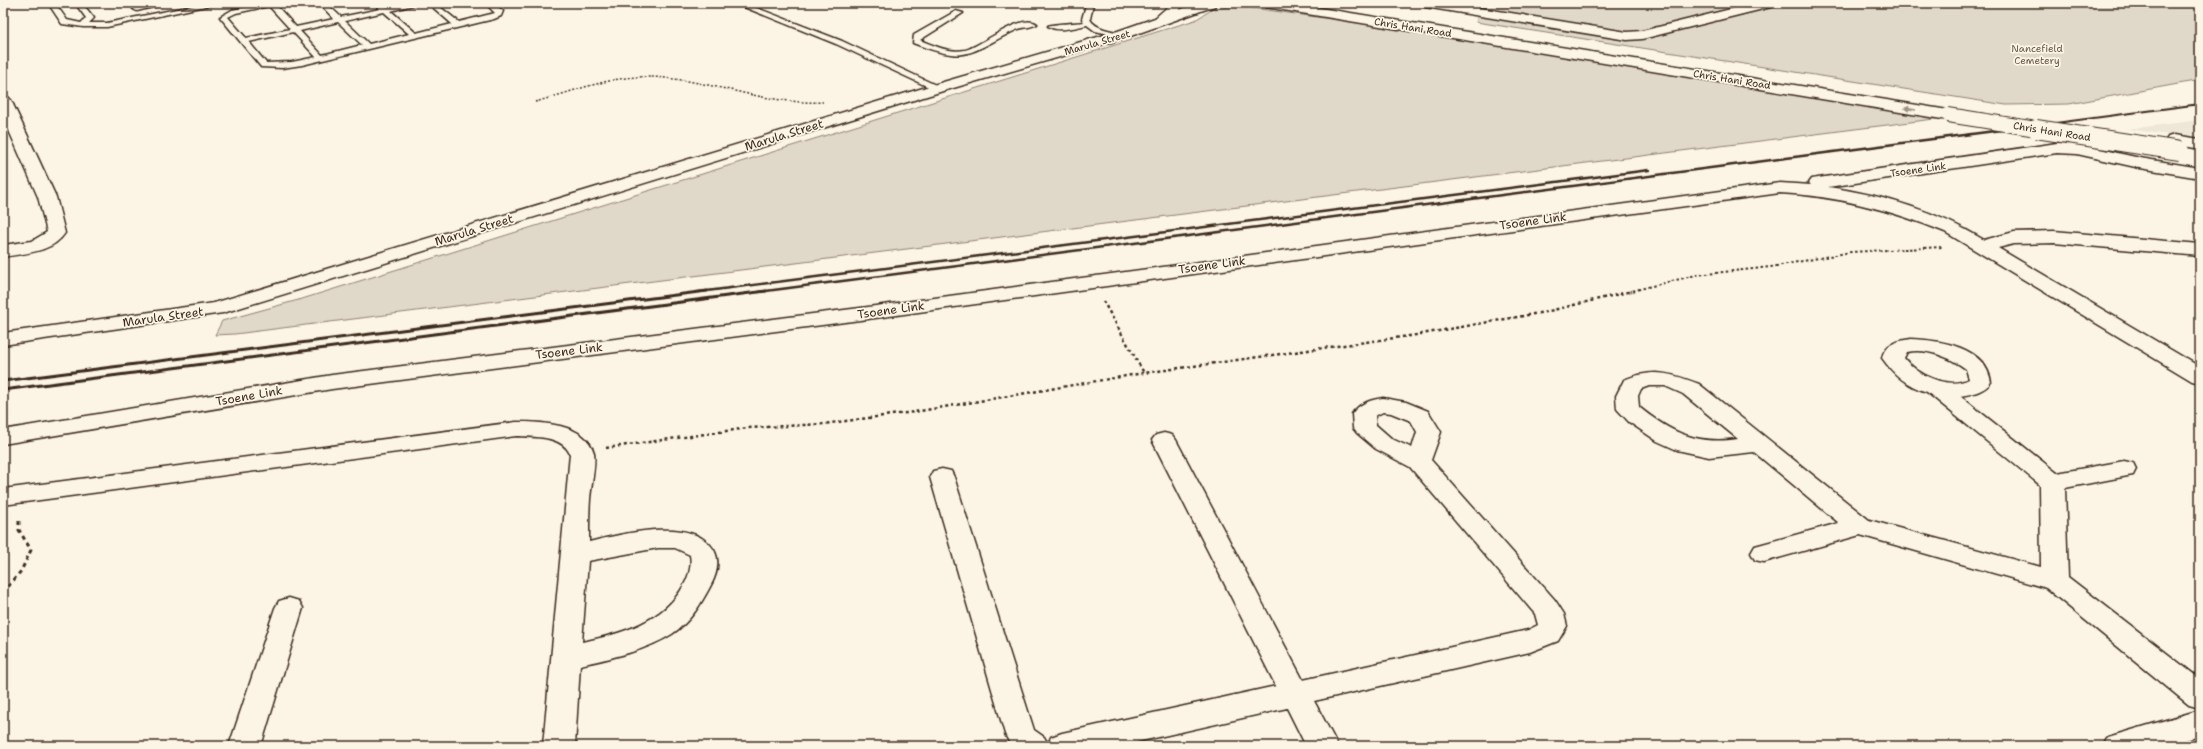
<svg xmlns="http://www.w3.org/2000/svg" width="2203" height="749" viewBox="0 0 2203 749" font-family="'Shantell Sans',sans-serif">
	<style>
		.built { fill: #eee6d6 }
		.green { fill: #e0d8c8; stroke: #8e8173 }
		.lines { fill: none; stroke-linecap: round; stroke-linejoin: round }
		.lane-casing { stroke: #3b2a1e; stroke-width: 3 }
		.street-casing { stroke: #3b2a1e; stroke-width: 3 }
		.secondary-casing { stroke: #3b2a1e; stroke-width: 3 }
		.path-far3 { stroke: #3b2a1e; stroke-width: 1.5; stroke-dasharray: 2 2; stroke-linecap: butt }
		.path-far2 { stroke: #3b2a1e; stroke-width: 2; stroke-dasharray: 2.5 2.5; stroke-linecap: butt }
		.path-far1 { stroke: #3b2a1e; stroke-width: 2.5; stroke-dasharray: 3 3; stroke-linecap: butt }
		.path { stroke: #3b2a1e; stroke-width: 3; stroke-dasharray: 4 4; stroke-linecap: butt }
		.lane { fill: #fcf5e5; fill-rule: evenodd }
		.street { fill: #fcf5e5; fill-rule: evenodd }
		.secondary { fill: #fcf5e5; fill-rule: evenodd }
		.rail-far2 { stroke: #3b2a1e; stroke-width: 2 }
		.rail-far1 { stroke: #3b2a1e; stroke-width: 2.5 }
		.rail { stroke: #3b2a1e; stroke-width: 3 }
		.secondary-bridge-far1-casing { stroke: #3b2a1e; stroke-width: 16; stroke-linecap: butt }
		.secondary-bridge-casing { stroke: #3b2a1e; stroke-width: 20; stroke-linecap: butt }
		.secondary-bridge-far1 { stroke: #fcf5e5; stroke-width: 14 }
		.secondary-bridge { stroke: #fcf5e5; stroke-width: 18 }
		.oneway { fill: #9c9082 }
		.labels { text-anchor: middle; stroke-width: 3.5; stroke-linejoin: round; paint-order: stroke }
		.far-street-label { font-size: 10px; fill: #3b2a1e; stroke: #fcf5e5 }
		.far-park-label { font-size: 10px; fill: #645648; stroke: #fcf5e5 }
		.street-label { font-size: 12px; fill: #3b2a1e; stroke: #fcf5e5 }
	</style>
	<rect width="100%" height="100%" fill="#fcf5e5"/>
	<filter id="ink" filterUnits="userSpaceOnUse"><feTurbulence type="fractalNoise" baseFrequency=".025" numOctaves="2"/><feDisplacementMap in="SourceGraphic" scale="8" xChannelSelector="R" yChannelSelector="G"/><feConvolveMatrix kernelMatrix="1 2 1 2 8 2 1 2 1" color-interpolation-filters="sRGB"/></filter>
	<g filter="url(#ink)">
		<polygon class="built" points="2200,120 2200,140 2128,129"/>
		<g class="green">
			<polygon points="1409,3 2200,3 2200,80 2069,104 2006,105 1476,22 1478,14"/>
			<polygon points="1238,6 1381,26 1942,118 235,334 215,335 222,321 302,299 1195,20 1213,9"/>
		</g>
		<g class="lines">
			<g class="lane-casing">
				<g id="lane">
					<polygon points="48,3 55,3 67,20 81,23 86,18 75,3 82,3 94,18 89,23 107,23 207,3 220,3 107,27 83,27 62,24"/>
					<polygon points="156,3 169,3 137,11 133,9"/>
					<path d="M 264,3 L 278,3 L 276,5 L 296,27 L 334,19 L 319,3 L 326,3 L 341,17 L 380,9 L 375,3 L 382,3 L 387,7 L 407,3 L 420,3 L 391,11 L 416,33 L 452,24 L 428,3 L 435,3 L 459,22 L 495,13 L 485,3 L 493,3 L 503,11 L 501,16 L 494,19 L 302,65 L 282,68 L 261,67 L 220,17 L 232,10 ZM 269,6 L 290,29 L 246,38 L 228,17 L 236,13 ZM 384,12 L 409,34 L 369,44 L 345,21 ZM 338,22 L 362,45 L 322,55 L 300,31 ZM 293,32 L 316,57 L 292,62 L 266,63 L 249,42 Z"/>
					<polygon points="734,3 744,3 842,41 942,88 935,90 836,44"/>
					<path d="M 1085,3 L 1092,3 L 1093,5 L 1090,19 C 1095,29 1112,31 1123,33 L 1123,37 L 1095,31 L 1087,25 C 1076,27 1058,33 1048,26 C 1051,24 1077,23 1084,22 L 1082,19 L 1086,5 Z"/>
					<path d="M 956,11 L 963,13 L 920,40 C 935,46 949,53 965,50 C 982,46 1022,12 1037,24 C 1031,28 1020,27 1014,31 C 966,54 968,64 913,43 L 914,35 Z"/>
				</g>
			</g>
			<g class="street-casing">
				<g id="street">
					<polygon points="1172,3 1185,3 1179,10 1198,3 1216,3 1215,6 1125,38 943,91 223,313 3,345 3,333 214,303 933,85 1115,32 1155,18"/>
					<polygon points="1419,3 1449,3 1627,32 1642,31 1755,3 1776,3 1775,6 1642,39 1627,40 1425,7"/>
					<path d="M 3,95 L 8,97 L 11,100 L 56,197 L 65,233 C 52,253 25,253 3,257 L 3,245 L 32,241 L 47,232 L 38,197 L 3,117 Z"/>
					<path d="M 2057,143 L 2077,144 L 2140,158 L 2200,168 L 2200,178 L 2140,168 L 2077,154 L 2057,153 L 1828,187 C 1883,195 1936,211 1984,240 L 2014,232 L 2054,231 L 2200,244 L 2200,256 L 2054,243 L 2014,244 L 1998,248 L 2200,367 L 2200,383 L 2192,381 L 1945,232 C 1891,210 1838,196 1780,193 L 868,319 L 332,389 L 3,444 L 3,430 L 332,375 L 868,307 L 1780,183 L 1811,185 L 1809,183 L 1812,179 L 1818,178 Z"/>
					<path d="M 1911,339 C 1940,340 1986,347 1991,382 C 1984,392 1971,394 1960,396 L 2057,473 L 2124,461 L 2133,463 L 2136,469 L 2133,475 L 2065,488 L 2068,577 L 2200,679 L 2200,708 L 2189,705 L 2046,588 L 1860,535 L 1764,562 L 1755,560 L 1751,553 L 1755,546 L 1839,523 L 1754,452 L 1709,457 L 1677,450 L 1657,441 L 1629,422 L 1617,409 L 1616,396 L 1624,380 C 1653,368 1670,373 1699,384 L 1869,520 L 2041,567 L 2040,485 L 1927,392 C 1907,386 1894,375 1882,358 C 1885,343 1898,341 1911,339 ZM 1907,352 C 1927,348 1950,357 1966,369 L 1969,379 C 1948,390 1917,375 1904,358 ZM 1649,386 L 1665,386 L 1683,394 L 1738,439 C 1696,445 1671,433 1639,407 L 1638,396 L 1641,389 Z"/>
					<path d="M 1383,398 L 1406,402 L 1428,411 L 1441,432 L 1431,460 L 1555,600 L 1564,614 L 1567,626 L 1558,641 L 1530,652 L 1314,701 L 1338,746 L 1306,746 L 1287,708 L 1119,746 L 1011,746 L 1005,734 L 930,477 L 933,471 L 942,469 L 951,471 L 954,477 L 1034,730 L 1044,737 L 1048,744 L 1051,737 L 1062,733 L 1276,686 L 1152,440 L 1156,435 L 1164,433 L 1172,435 L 1176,440 L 1303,680 L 1528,630 L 1538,625 L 1535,614 L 1410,467 L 1376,449 L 1357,433 L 1353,428 L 1352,414 C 1359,403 1371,400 1383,398 ZM 1383,412 L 1391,413 L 1411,421 L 1417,432 L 1412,448 L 1392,439 L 1376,425 L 1375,416 Z"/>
					<path d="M 516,422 C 540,422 586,423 594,453 C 596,464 591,487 590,499 C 589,513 589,527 589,542 C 621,534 693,515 714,550 C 720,561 717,574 711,585 C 701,604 691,621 672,634 C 645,651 611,658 580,665 L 575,746 L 543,746 L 570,454 C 562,435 533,437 516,436 L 3,505 L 3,489 ZM 658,548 L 675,548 L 690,555 C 692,565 689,576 684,585 C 664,622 621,634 582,642 L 588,561 Z"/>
					<polygon points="289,598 299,601 303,608 261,746 229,746 275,608 279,601"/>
					<polygon points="2200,710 2200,736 2164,746 2103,746 2108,737"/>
				</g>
			</g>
			<g class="secondary-casing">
				<g id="secondary">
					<polygon points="1259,3 1289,3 1948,110 1953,112 1956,115 1953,118 1948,120 1265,7"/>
					<polygon points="2174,135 2200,139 2200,149 2168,143 2166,140 2168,137"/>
				</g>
			</g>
			<path class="path-far3" d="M 535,102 C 572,92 612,75 651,77 C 709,79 763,105 823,102"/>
			<polyline class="path-far2" points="1628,292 1696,275 1771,267 1851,252 1942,247"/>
			<g class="path-far1">
				<polyline points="1103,301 1144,373"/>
				<polyline points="606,448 748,428 823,424 914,412 1144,373 1416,335 1545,312 1632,291"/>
			</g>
			<polyline class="path" points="3,593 21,571 31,550 19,530 19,517"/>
			<use href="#lane" class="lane"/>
			<use href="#street" class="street"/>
			<use href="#secondary" class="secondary"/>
			<polyline class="rail-far2" points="2002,130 2200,104"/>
			<g class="rail-far1">
				<polyline points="699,292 1649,170"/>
				<polyline points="758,292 2010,129"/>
			</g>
			<g class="rail">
				<polyline points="3,381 707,291"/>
				<polyline points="3,390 766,291"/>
			</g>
			<g class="secondary-bridge-far1-casing">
				<polyline id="secondary-bridge-far1" points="1948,115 2043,130"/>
			</g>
			<g class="secondary-bridge-casing">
				<polyline id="secondary-bridge" points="2036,129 2180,151"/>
			</g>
			<use href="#secondary-bridge-far1" class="secondary-bridge-far1"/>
			<use href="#secondary-bridge" class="secondary-bridge"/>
		</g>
		<defs><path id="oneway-solid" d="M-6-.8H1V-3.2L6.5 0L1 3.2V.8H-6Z"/></defs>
		<use class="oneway" href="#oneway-solid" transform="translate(1910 109) rotate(-171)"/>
	</g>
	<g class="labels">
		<g class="far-street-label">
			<text transform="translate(1413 27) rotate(9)" y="4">Chris Hani Road</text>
			<text transform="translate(1097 42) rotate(-16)" y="4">Marula Street</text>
			<text transform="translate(1732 79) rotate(9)" y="4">Chris Hani Road</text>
			<text transform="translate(2052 131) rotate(9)" y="4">Chris Hani Road</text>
			<text transform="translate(1918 169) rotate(-8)" y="4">Tsoene Link</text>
		</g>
		<g class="far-park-label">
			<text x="2037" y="52">Nancefield<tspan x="2037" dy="12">Cemetery</tspan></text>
		</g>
		<g class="street-label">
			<text transform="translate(784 135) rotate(-17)" y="4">Marula Street</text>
			<text transform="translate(1533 221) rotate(-8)" y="4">Tsoene Link</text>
			<text transform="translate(474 230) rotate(-17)" y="4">Marula Street</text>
			<text transform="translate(1212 265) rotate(-8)" y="4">Tsoene Link</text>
			<text transform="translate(891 310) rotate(-8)" y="4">Tsoene Link</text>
			<text transform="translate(163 317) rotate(-8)" y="4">Marula Street</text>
			<text transform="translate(569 351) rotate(-7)" y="4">Tsoene Link</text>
			<text transform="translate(249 396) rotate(-10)" y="4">Tsoene Link</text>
		</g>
	</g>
	<rect width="2203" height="749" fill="none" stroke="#fcf5e5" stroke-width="16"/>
	<rect x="8" y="8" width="2187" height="733" fill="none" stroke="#3b2a1e" stroke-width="1.5" filter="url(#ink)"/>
</svg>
